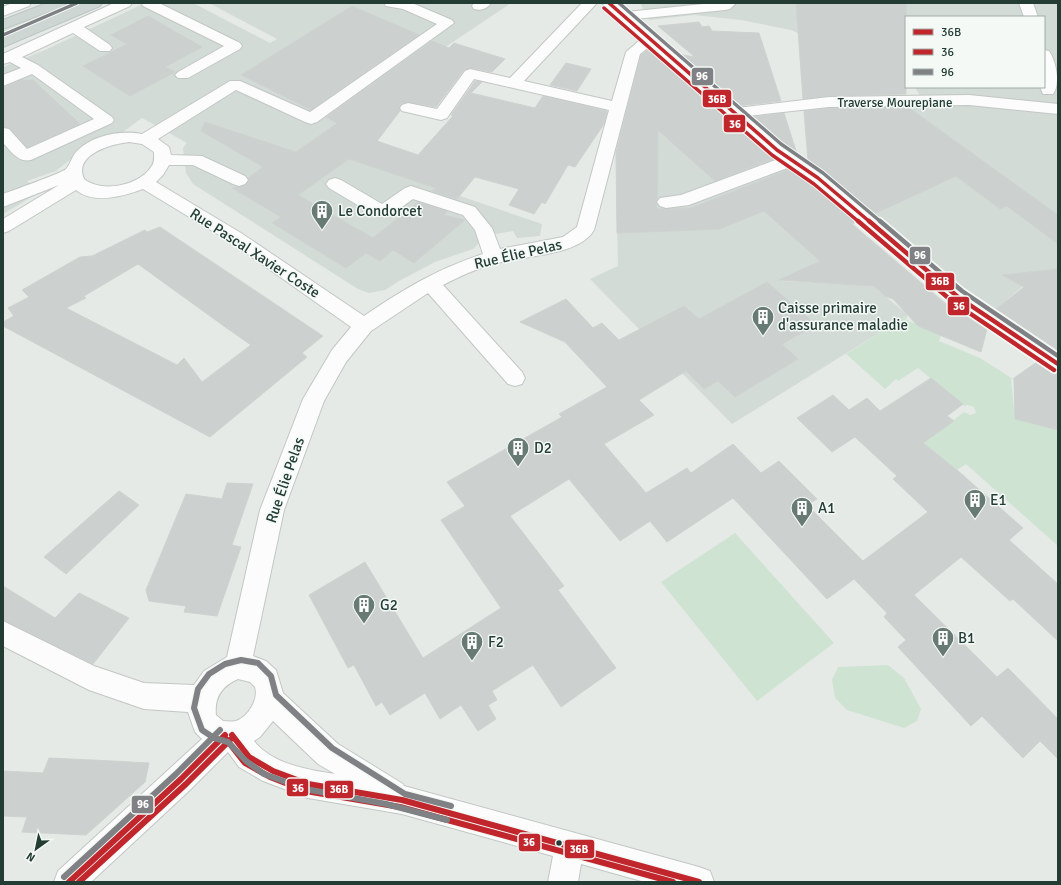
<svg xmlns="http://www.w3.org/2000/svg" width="1061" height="885" viewBox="0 0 1061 885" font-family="Signika,sans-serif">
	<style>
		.built { fill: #d3dbd7 }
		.green { fill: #cfe3d3 }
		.building { fill: #ccd1cf; stroke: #ced3d0; fill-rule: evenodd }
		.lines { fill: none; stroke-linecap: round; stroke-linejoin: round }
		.minor-casing { stroke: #c2c7c4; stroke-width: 2 }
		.major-casing { stroke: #bdc6c2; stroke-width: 2 }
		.minor { fill: #fbfcfb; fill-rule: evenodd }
		.major { fill: #ced6d3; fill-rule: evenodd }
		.bus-1-far2-casing { stroke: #f4f9f6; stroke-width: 5.5 }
		.bus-1-far1-casing { stroke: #f4f9f6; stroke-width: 8 }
		.bus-1-casing { stroke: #f4f9f6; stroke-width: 9 }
		.bus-2-far2-casing { stroke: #f4f9f6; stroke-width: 5.5 }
		.bus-2-far1-casing { stroke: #f4f9f6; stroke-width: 8 }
		.bus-2-casing { stroke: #f4f9f6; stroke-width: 9 }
		.bus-3-far2-casing { stroke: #f4f9f6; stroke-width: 5.5 }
		.bus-3-far1-casing { stroke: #f4f9f6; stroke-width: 8 }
		.bus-3-casing { stroke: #f4f9f6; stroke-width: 9 }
		.bus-1-far2 { stroke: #c0262c; stroke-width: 3.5 }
		.bus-1-far1 { stroke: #c0262c; stroke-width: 4.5 }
		.bus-1 { stroke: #c0262c; stroke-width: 6 }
		.bus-2-far2 { stroke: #c0262c; stroke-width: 3.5 }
		.bus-2-far1 { stroke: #c0262c; stroke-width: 4.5 }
		.bus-2 { stroke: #c0262c; stroke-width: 6 }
		.bus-3-far2 { stroke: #7f8185; stroke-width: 3.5 }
		.bus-3-far1 { stroke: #7f8185; stroke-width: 4.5 }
		.bus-3 { stroke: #7f8185; stroke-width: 6 }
		.bus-dot { fill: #233d34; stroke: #f4f9f6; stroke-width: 1.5 }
		.labels { text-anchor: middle; stroke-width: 3; stroke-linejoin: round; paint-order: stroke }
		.far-street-label { font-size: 13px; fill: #233d34; stroke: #f4f9f6 }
		.poi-label { font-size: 15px; fill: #233d34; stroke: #f4f9f6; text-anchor: start }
		.street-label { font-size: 15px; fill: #233d34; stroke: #f4f9f6 }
		.line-badge { stroke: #f4f9f6; stroke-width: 1.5 }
		.badge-label { font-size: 11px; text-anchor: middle; font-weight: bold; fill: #fff }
	</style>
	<rect width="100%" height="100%" fill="#e5eae7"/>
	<g class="built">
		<polygon points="145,3 193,3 270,43 277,39 209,3 511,3 386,87 307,144 542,224 540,236 517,238 513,231 479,237 478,244 473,249 435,262 399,281 385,290 369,293 358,289 193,184 186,173 183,148 187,143 142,118 123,132 81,151 56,171 27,181 40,192 3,214 3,67 45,50"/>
		<polygon points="640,3 1058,3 1058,107 922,100 915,87 1044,87 1044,17 906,17 818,68 798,33 791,30 741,20 694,15 649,20"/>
		<polygon points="629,98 641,99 774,157 789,170 742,189 820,261 780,281 872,285 908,315 732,424 590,279 618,266 616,180"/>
		<polygon points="971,103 1058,112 1058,271 1023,286 996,309 961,286 857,199 907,107 906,106"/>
	</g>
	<g class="green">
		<polygon points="69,3 82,3 3,37 3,31"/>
		<polygon points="908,315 906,320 942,334 939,341 980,358 1013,379 1011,380 1015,419 1058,430 1058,546 966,464 957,470 946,461 940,465 911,438 937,433 964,412 970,415 976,413 974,407 967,405 964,406 918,368 898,381 896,379 885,389 846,354"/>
		<polygon points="735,533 834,643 757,701 661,582"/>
		<polygon points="888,665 904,678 921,709 917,721 904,728 847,710 835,698 832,680 838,667"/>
	</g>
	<g class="building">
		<polygon points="796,3 906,3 906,94 829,96 803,99"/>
		<polygon points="352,6 419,35 311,110 241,75"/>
		<polygon points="148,16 202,47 165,67 175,72 130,96 83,66 127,44 111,35"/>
		<polygon points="699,22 702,27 709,26 712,31 759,33 781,101 737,106 677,54 695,57 658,26"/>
		<polygon points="432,41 449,48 454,43 505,59 492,72 470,68 464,70 436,107 408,102 402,104 399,107 400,111 377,141 418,155 453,116 451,115 475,81 482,82 471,93 535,108 543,96 607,111 604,124 575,167 568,165 545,204 542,202 534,214 509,205 519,189 475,177 457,199 432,191 436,188 349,159 298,195 373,238 418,202 447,211 444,215 465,220 414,263 393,250 380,261 366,253 346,268 272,223 281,217 232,188 245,185 250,180 248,178 263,167 201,131 205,122 296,152 337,123 326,117"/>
		<polygon points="649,49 775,158 715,181 658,130 657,199 656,202 657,209 691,208 790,169 811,183 856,222 852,224 953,310 954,306 987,329 981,352 918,326 893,299 885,296 874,286 779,280 820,261 764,211 720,229 617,233 616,152 641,55"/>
		<polygon points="566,63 591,69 577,91 550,85"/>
		<polygon points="21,80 33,80 80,124 27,147 10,128 3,127 3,88"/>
		<polygon points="908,107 1058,215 1058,244 1007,206 1000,209 956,176 874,214 825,173 808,161 804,111 829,108"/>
		<polygon points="784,113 797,154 751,117"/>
		<path d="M 160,227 L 323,336 L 302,353 L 307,357 L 210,437 L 3,326 L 3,322 L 14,316 L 8,308 L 29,297 L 22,290 L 80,257 L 92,256 L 145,230 L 147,232 ZM 138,264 L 228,329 L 251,345 L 202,382 L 184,358 L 177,365 L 66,308 L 86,298 L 84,296 Z"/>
		<polygon points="1058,269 1058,352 1055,350 1056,349 996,309 1024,287 1002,275"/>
		<polygon points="767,282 816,325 782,344 798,359 735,397 718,381 704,389 686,371 639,400 654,415 604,444 646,493 687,468 691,473 733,444 761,473 779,461 817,499 807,505 863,561 928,512 893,479 897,476 855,437 832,452 797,418 833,395 849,410 867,398 880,411 931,378 963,404 947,416 954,421 923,443 957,470 1023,528 1009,540 1058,584 1058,641 1013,599 1010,601 961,557 914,595 997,677 1008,668 1058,719 1058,759 1040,741 1023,758 982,716 971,726 898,647 906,640 884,617 887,613 854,579 827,599 733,498 667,542 650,521 620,541 569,479 510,516 564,586 558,590 616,668 561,707 533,665 492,691 497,700 488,705 496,719 478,731 461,705 440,719 425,693 390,715 382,702 376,706 354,665 348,668 309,595 365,562 423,658 501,608 441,520 465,506 447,482 562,417 559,414 607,387 565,342 520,322 566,299 593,328 602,323 619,340 684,306 699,319"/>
		<polygon points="1037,362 1050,371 1058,373 1058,430 1015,419 1014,378"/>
		<polygon points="227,483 253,484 232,545 241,547 217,616 184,612 186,606 149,601 146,590 186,494 222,499"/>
		<polygon points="119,491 139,505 66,574 44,557"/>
		<polygon points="3,586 55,618 79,593 129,618 93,664 3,620"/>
		<polygon points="49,758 113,761 149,763 145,782 86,835 22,832 27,817 3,816 3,771 43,773"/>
	</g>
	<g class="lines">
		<g class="minor-casing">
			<g id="minor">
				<polygon points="12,3 31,3 29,6 3,16 3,7"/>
				<path d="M 114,3 L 132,3 L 130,6 L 84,27 L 110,45 L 112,48 L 110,51 L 100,51 L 73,33 L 22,57 L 38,65 L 112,117 L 114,120 L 112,123 L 31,160 C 18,163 11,151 3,143 L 3,128 L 9,129 L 27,149 L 94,119 L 32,74 L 3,86 L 3,75 L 21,68 L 10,62 L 3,64 L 3,54 Z"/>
				<polygon points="141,3 159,3 240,43 242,46 240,49 188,78 178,78 175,75 178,72 224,46 143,6"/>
				<path d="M 384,3 L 412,3 L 452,20 L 454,23 L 317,122 L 311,124 L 305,122 L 236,90 L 158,139 L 169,147 L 171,155 L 202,156 L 245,176 L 248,180 L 245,184 L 239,186 L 233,184 L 193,165 L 169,165 L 163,175 L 156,182 L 241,233 L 364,316 C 404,289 437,269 483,254 L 475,230 L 463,215 L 413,199 C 402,206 390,220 376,216 L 329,188 L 326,184 L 329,180 L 335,178 L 341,180 L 382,204 L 405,188 L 411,186 L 475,207 L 492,228 L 500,249 L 563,237 L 577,227 L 609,110 L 474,79 L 447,118 L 441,120 L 402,111 L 400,108 L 402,105 L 408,103 L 437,109 L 465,71 L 470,69 L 510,78 L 582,3 L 597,3 L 524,81 L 612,101 L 626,52 L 640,40 L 602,3 L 617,3 L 626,12 L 713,3 L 736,3 L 730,9 L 725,10 L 635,19 L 737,108 L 829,97 L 969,95 L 1058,104 L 1058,114 L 969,105 L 829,107 L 747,116 L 783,146 L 824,174 L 965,292 L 1058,354 L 1058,372 L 1051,370 L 951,302 L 812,182 L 790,167 L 689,205 L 666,208 L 660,206 L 657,202 L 660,198 L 681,195 L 778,159 L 649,47 L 640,54 L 594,230 C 578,257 522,255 494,264 C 476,269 460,276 443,285 L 522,372 L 525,378 L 522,384 L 515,386 L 508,384 L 428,293 L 371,331 L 346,362 L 324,401 L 284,510 L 253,656 L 266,661 L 276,670 L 283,693 L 338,744 L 403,784 L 404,786 L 699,867 L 710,871 L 714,882 L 645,882 L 581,864 L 578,882 L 548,882 L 553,856 L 402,814 L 308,798 L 263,781 L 239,767 L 228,752 L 191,789 L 91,882 L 54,882 L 58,871 L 202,739 L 195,732 L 188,712 L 144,709 L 89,690 L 3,646 L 3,621 L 94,666 L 144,683 L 194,685 L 204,671 L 227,657 L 260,510 L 303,399 L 332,350 L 351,327 L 229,241 L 143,189 C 124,196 94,205 76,190 L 9,231 L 3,233 L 3,219 L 59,185 L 3,207 L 3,194 C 11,191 62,173 66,169 C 70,165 72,156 77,151 C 92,135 121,130 142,134 L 230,81 L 240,81 L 310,112 L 437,24 L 403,9 L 386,6 ZM 129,142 L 142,144 L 154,152 C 154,158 155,162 151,167 C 139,186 101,193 84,179 C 73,154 112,144 129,142 ZM 238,679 L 250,682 L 255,687 C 259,699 248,717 236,721 C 232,722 227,721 223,721 L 216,715 C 214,697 222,686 238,679 ZM 273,721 L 318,764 L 335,774 C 308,770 272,764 254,741 L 260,737 Z"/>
				<path d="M 474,3 L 491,3 C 487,9 481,11 474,9 L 472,6 Z"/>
				<polygon points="1019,3 1033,3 1038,17 1024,17"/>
				<path d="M 1044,50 L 1049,51 C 1056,61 1061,84 1053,94 L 1043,94 L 1040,87 L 1044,87 Z"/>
			</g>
		</g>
		<g class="major-casing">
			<g id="major">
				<polygon points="47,3 66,3 64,6 3,29 3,20"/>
				<polygon points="83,3 102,3 100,6 3,47 3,38"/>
			</g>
		</g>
		<use href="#minor" class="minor"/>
		<use href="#major" class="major"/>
		<g class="bus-1-far2-casing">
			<polyline id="bus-1-far2" points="609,3 777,150 818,178 870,222"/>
		</g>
		<g class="bus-1-far1-casing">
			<polyline id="bus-1-far1" points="869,221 958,297 1058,364"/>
		</g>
		<g class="bus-1-casing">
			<g id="bus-1">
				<polyline points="232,735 249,757 273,771 308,784 402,800 699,882"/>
				<polyline points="69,882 181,779 225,735"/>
			</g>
		</g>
		<g class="bus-2-far2-casing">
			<polyline id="bus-2-far2" points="604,8 772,155 814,184 859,222"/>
		</g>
		<g class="bus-2-far1-casing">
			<polyline id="bus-2-far1" points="858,221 953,302 1054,370"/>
		</g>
		<g class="bus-2-casing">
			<g id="bus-2">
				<polyline points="226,739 245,763 270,777 306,791 400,807 673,882"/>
				<polyline points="79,882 186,784 230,740"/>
			</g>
		</g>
		<g class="bus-3-far2-casing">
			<g id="bus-3-far2">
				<polyline points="619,3 781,144 823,173 881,222"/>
				<polyline points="3,35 77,3"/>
			</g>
		</g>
		<g class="bus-3-far1-casing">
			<polyline id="bus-3-far1" points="880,221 962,291 1058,356"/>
		</g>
		<g class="bus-3-casing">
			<g id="bus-3">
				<polyline points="447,820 386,804 305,789 264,774 246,761 228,742 214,738 202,730 194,708 198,689 209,674 225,664 241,660 258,663 271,676 276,695 332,748 405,794 451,806"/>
				<polyline points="64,877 176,774 220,730"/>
			</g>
		</g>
		<use href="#bus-1-far2" class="bus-1-far2"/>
		<use href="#bus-1-far1" class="bus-1-far1"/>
		<use href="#bus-1" class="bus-1"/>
		<use href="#bus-2-far2" class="bus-2-far2"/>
		<use href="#bus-2-far1" class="bus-2-far1"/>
		<use href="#bus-2" class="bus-2"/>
		<use href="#bus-3-far2" class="bus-3-far2"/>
		<use href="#bus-3-far1" class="bus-3-far1"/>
		<use href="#bus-3" class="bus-3"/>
	</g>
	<defs>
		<g id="building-pin" transform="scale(1.15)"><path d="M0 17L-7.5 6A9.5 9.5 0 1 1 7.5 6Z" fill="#677a73" stroke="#f4f9f6"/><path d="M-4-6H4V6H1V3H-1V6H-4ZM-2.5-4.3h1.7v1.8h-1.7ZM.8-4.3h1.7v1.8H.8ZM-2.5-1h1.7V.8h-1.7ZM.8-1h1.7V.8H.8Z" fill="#fff"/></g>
	</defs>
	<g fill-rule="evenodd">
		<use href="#building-pin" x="322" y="211"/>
		<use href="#building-pin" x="763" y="317"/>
		<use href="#building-pin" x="518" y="448"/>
		<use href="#building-pin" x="975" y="500"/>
		<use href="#building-pin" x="802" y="508"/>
		<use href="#building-pin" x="364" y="605"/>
		<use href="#building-pin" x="943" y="638"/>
		<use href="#building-pin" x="472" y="642"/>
	</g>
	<circle class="bus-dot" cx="559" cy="843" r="3.5"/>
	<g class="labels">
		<g class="far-street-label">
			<text x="895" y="107">Traverse Mourepiane</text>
		</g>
		<g class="poi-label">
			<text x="338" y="216">Le Condorcet</text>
			<text x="778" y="313">Caisse primaire<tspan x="778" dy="17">d'assurance maladie</tspan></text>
			<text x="534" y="453">D2</text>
			<text x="990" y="505">E1</text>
			<text x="818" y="513">A1</text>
			<text x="380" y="610">G2</text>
			<text x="958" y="643">B1</text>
			<text x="488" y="647">F2</text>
		</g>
		<g class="street-label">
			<text transform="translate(255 253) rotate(33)" y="5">Rue Pascal Xavier Coste</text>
			<text transform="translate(518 254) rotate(-13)" y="5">Rue Élie Pelas</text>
			<text transform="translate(285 480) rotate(-71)" y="5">Rue Élie Pelas</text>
		</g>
	</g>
	<g class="line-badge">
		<rect x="691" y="67" width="23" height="19" rx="4" fill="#7f8185"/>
		<rect x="702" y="89" width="30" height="19" rx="4" fill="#c0262c"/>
		<rect x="723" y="114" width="23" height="19" rx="4" fill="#c0262c"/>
		<rect x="909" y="246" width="22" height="19" rx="4" fill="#7f8185"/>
		<rect x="925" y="272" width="30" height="19" rx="4" fill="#c0262c"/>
		<rect x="947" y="296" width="23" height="20" rx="4" fill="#c0262c"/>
		<rect x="286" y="778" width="23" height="19" rx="4" fill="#c0262c"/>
		<rect x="324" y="780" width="30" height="19" rx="4" fill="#c0262c"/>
		<rect x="131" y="795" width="23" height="19" rx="4" fill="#7f8185"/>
		<rect x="518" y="833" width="23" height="19" rx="4" fill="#c0262c"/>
		<rect x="564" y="839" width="31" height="20" rx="4" fill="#c0262c"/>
	</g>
	<g class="badge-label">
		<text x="702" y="80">96</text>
		<text x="717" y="103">36B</text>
		<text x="735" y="128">36</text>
		<text x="920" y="259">96</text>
		<text x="940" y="285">36B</text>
		<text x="959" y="310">36</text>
		<text x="298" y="792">36</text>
		<text x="339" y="793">36B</text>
		<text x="143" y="808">96</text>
		<text x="529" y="846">36</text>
		<text x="579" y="853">36B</text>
	</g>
	<rect width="1061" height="885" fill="none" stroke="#233d34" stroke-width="8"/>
	<rect x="905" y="16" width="140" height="72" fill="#f4f9f6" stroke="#a0aea8"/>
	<rect x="913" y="29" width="20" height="6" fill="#c0262c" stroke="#a0aea8"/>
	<text x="941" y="36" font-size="12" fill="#233d34">36B</text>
	<rect x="913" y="49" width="20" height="6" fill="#c0262c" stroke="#a0aea8"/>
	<text x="941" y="56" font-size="12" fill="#233d34">36</text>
	<rect x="913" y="69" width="20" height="6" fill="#7f8185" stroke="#a0aea8"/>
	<text x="941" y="76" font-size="12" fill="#233d34">96</text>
	<g transform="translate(36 849) rotate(213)" stroke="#f4f9f6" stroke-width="3" paint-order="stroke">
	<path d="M0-3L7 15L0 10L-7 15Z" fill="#233d34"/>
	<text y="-6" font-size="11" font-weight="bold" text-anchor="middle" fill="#233d34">N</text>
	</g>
</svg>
